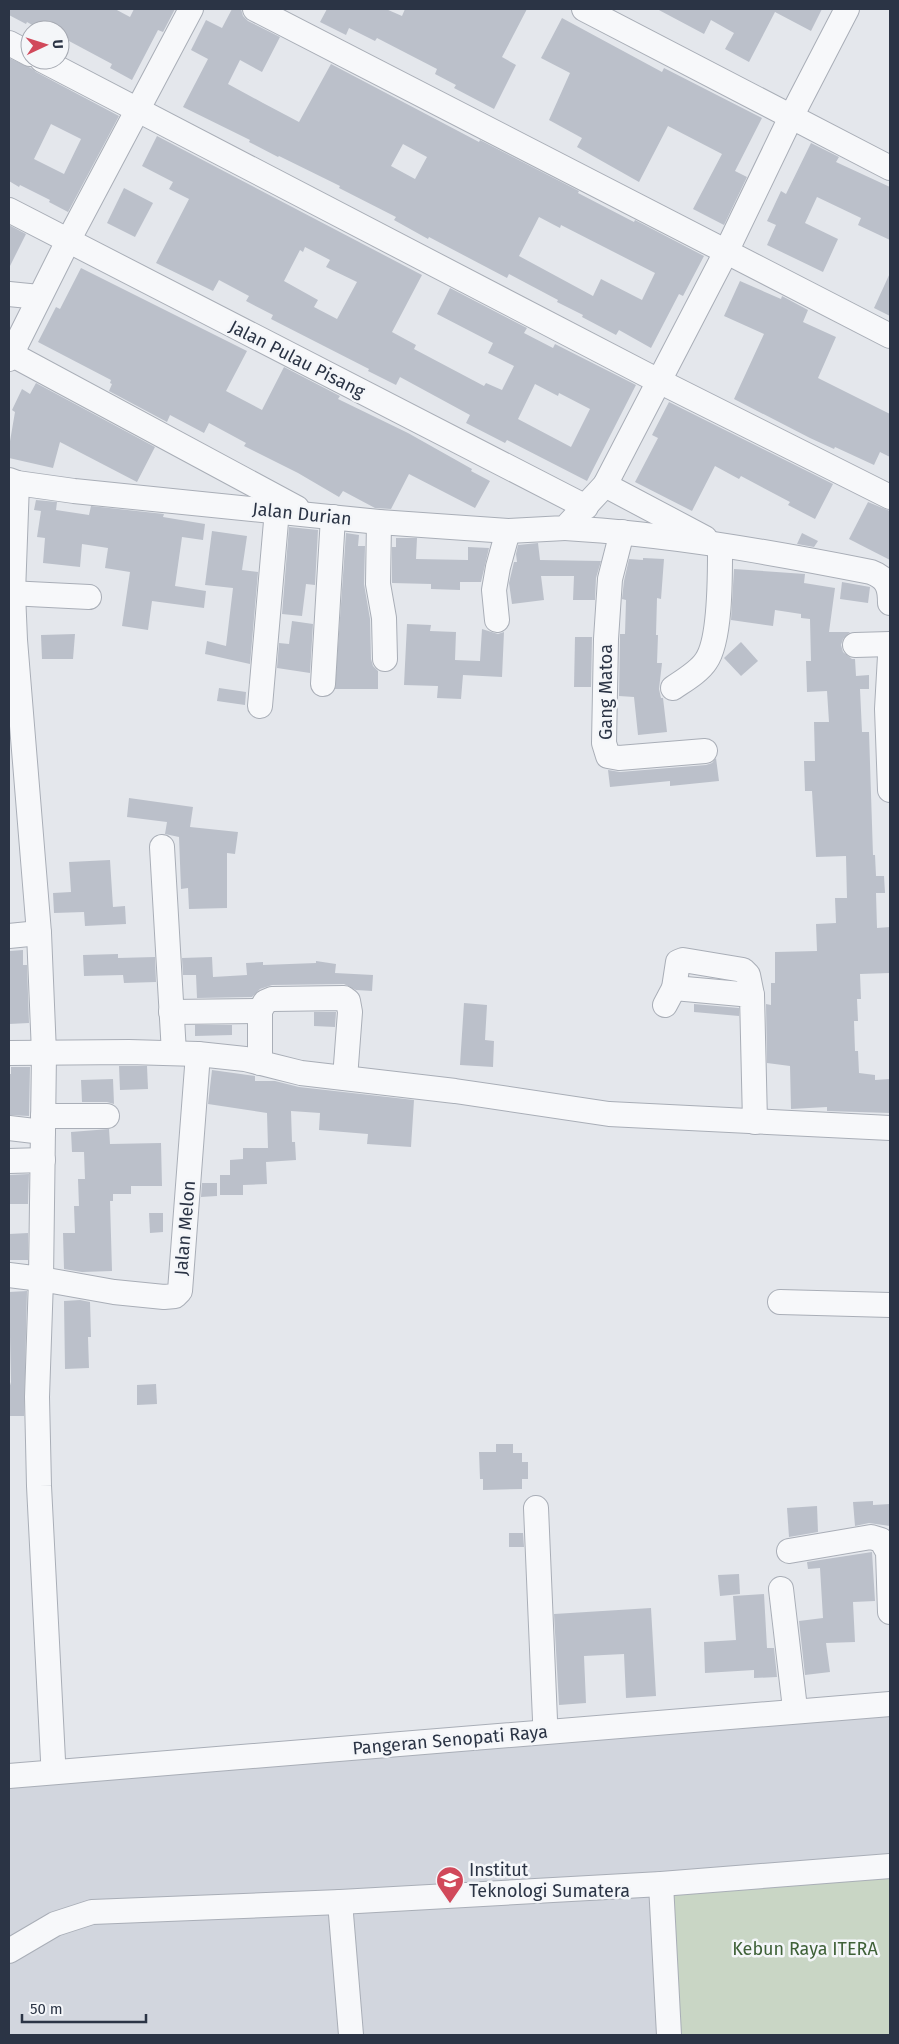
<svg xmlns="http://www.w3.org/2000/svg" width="899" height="2044" viewBox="0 0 899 2044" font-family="'Fira Sans',sans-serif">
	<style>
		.built { fill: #d2d6de }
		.green { fill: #c9d6c5 }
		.building { fill: #bbc0ca; fill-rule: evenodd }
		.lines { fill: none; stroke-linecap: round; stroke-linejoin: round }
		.minor-casing { stroke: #a9aeb7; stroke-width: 26 }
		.minor { stroke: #f7f8fa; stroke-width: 24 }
		.labels { text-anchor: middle; stroke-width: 5; stroke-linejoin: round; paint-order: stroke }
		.street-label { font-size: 18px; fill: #2b3445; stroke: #f4f6f9 }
		.poi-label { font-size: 18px; fill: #2b3445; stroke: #f4f6f9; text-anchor: start }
		.park-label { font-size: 18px; fill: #3f6138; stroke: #f4f6f9 }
	</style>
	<rect width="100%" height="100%" fill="#e4e7ec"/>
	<polygon class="built" points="890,1700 890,2035 9,2035 9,1774"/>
	<polygon class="green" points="890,1858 890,2035 665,2035 655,1874"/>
	<g class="building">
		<polygon points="9,9 115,9 130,17 134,9 175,9 163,32 158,30 132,80 110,68 112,64 69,41 62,55 60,54 60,30 41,30 27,22 26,24 9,15"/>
		<path d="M 232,9 L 241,9 L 243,16 L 248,21 L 280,37 L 262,72 L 240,60 L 228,84 L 263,103 L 299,122 L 331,64 L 479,142 L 480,140 L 579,191 L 578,193 L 634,222 L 635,220 L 704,256 L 683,296 L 679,294 L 651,348 L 619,330 L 616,335 L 582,317 L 583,315 L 557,302 L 558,300 L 509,274 L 507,278 L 429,237 L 428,239 L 394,220 L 396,217 L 339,188 L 340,186 L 279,156 L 278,157 L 249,142 L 250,140 L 183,107 L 208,59 L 191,50 L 206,20 L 222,28 ZM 403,144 L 427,157 L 415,179 L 391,166 ZM 539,217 L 560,228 L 561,225 L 655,273 L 642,300 L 601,279 L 593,296 L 519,256 Z"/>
		<polygon points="327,9 386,9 402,16 405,9 527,9 502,57 516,65 494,109 454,88 456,85 435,74 437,69 377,38 375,41 349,28 346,35 320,22"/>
		<polygon points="657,9 822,9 811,31 775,12 749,62 725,49 734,33 711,20 704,34"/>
		<polygon points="562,18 662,72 664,68 762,118 735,171 747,177 724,225 693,209 722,154 668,126 639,182 577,147 582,138 549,120 570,73 541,58"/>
		<path d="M 9,58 L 31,68 L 36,72 L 119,116 L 68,212 L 49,202 L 50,200 L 20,185 L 19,187 L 9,181 ZM 51,124 L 81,139 L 64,174 L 34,159 Z"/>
		<path d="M 157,136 L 422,275 L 392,332 L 416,345 L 414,349 L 484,386 L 486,383 L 502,390 L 514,366 L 488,353 L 493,343 L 437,314 L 450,288 L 527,328 L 524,333 L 553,348 L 555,344 L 636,385 L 587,481 L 507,440 L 505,443 L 466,423 L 470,415 L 400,377 L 396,385 L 368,371 L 369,369 L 271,319 L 273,315 L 246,301 L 249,296 L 219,280 L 213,291 L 156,263 L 189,199 L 169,189 L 173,182 L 142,166 ZM 305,247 L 330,260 L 326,267 L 357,282 L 337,319 L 314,307 L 318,300 L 284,281 L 300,250 L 303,252 ZM 535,384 L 558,396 L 559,393 L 590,409 L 571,447 L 518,419 Z"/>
		<polygon points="811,143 839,157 836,162 890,187 890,240 858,225 861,218 817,197 805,223 838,239 823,272 767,245 776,225 767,221 781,191 786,194"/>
		<polygon points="124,188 153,203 135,237 107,223"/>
		<polygon points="9,225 26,234 9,268"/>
		<polygon points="81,268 247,351 226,391 262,410 284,367 340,396 338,399 408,433 472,469 471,471 490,481 475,508 409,474 391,509 375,508 343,491 339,497 298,473 244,446 246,443 209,423 204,433 170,415 167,422 109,391 112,384 110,383 111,380 38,342 56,307 60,309"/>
		<polygon points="890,273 890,316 874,308"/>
		<polygon points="740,281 781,299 782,296 808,310 803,322 836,337 818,378 890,414 890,457 880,452 874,465 835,447 834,449 810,438 734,399 764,334 724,316"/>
		<polygon points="36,383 155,447 137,482 60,442 53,468 9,458 9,447 15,412 12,410 22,389 30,394"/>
		<polygon points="669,402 833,484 815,519 788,505 790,502 741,476 739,479 715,466 692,511 635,482 658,438 652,435"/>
		<polygon points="36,500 57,502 56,510 89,515 91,506 164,514 163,517 205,524 203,540 182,537 175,586 206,591 204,608 152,601 148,630 122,626 130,572 105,568 108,548 82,544 80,567 43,563 45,538 37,537 41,511 34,510"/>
		<polygon points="868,502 890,511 890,560 849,539"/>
		<polygon points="289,527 318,530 315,585 306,584 302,616 282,614"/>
		<polygon points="212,531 247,536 242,570 258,572 250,664 205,654 207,641 226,646 233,588 205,585"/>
		<polygon points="346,533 359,535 358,546 365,546 364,584 370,619 371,659 373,666 378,671 378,689 335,689"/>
		<polygon points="802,533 818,541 814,547 797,544"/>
		<polygon points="396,538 417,538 416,559 468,560 468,547 489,548 481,582 460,582 460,590 431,589 431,584 392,583 392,547 396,547"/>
		<polygon points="538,543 540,560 601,561 596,578 595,600 573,600 574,576 541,576 544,600 512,604 509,583 514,562 517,562 516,554 518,545"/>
		<polygon points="643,558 664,559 661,599 657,598 656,635 658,635 657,663 662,663 659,689 661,698 663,698 667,732 638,735 634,697 619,696 620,640 620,634 625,634 626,600 622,599 624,581 629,559 643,560"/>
		<polygon points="734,569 805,574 804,583 835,588 829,632 850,632 843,639 841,645 843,652 852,659 855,659 856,676 869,675 869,689 860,689 862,732 869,732 873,855 875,855 876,876 884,876 885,893 876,893 877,928 890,927 890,973 860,974 861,999 857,999 858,1021 854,1021 855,1051 858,1051 859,1073 875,1075 875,1080 890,1079 890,1113 827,1111 827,1107 791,1109 790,1066 767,1063 766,1004 771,1005 771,983 775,983 775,952 817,951 816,924 836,923 835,898 847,898 846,856 816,857 812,791 805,791 804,761 815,761 814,722 829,722 827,691 807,692 806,661 811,661 810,619 801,618 801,614 775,610 773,626 731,620"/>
		<polygon points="842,582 870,587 868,603 840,599"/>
		<polygon points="292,621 313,624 310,673 277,668 279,643 289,644"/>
		<polygon points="407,624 431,625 430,631 456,632 455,660 480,661 482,629 498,634 504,632 502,677 463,675 461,699 437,698 438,686 404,685"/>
		<polygon points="75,634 73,659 42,659 41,635"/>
		<polygon points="575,637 592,637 591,687 574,687"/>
		<polygon points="741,642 758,661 741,676 724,658"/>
		<polygon points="219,688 246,692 245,705 217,701"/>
		<polygon points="716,758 719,781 670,786 670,781 610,787 608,770 620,772 706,765 712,763"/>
		<polygon points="129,798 193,807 190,827 238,832 235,854 227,853 227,908 189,909 188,888 181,889 179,837 165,834 167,822 127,817"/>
		<polygon points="110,860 113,907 125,906 126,924 85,926 84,912 54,913 53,893 71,892 69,862"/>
		<polygon points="23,950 23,965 27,965 29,1023 9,1024 9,951"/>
		<polygon points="118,954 118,958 155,957 156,982 124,983 123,975 84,976 83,955"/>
		<polygon points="212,957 213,977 247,975 246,963 263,962 263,965 316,963 316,961 336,964 335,973 373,975 372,991 356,990 344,984 272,985 260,989 252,997 197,998 196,975 183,975 182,958"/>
		<polygon points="464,1003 487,1005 485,1040 494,1041 493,1067 460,1065"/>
		<polygon points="694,1004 739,1008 739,1016 694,1012"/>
		<polygon points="314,1012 336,1012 335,1027 314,1026"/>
		<polygon points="195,1025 232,1025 232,1035 195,1036"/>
		<polygon points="119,1066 147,1066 148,1089 120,1090"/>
		<polygon points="11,1067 30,1067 29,1116 9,1115 9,1074 11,1074"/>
		<polygon points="212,1070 255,1076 255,1081 275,1081 299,1087 414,1100 411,1147 367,1144 368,1134 319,1130 320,1113 291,1111 292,1142 295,1142 296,1160 266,1162 267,1184 243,1185 243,1195 220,1195 220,1175 230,1175 230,1160 243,1159 243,1148 268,1148 267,1113 208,1104"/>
		<polygon points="113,1079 114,1104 107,1102 82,1102 81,1080"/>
		<polygon points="109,1129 110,1144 161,1143 162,1186 131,1186 131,1194 113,1194 113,1201 110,1201 112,1271 82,1272 64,1269 63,1233 75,1233 74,1206 79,1206 78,1179 85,1179 84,1152 72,1152 71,1132"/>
		<polygon points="29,1174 28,1204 9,1204 9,1175"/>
		<polygon points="202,1183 217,1183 217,1196 201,1197"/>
		<polygon points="149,1213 163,1213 163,1232 150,1233"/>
		<polygon points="28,1233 28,1260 9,1260 9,1234"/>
		<polygon points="27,1291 24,1416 9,1416 9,1389 11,1382 9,1292"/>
		<polygon points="80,1300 90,1302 91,1337 88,1337 89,1368 65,1369 64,1301"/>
		<polygon points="156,1384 157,1404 137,1405 137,1385"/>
		<polygon points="496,1444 513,1444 513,1453 522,1453 522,1462 528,1462 528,1479 522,1479 522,1489 483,1490 483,1479 480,1479 479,1452 496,1452"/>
		<polygon points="873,1501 873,1505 890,1504 890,1526 869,1523 855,1526 853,1502"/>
		<polygon points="817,1506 818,1532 789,1537 787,1508"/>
		<polygon points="509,1533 523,1533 524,1547 509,1547"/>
		<polygon points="872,1552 875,1601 853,1602 855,1642 826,1643 830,1672 805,1675 799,1621 823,1618 820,1568 808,1569 807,1562"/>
		<polygon points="739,1574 740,1594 720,1596 718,1575"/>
		<polygon points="764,1594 767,1648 774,1648 777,1677 754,1678 754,1670 705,1673 704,1642 736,1640 733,1596"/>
		<polygon points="651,1608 656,1696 626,1698 624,1654 584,1656 586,1703 559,1705 554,1614"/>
	</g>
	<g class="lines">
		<g class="minor-casing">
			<g id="minor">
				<polyline points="255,9 890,336"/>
				<polyline points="584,9 890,168"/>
				<polyline points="9,43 30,54"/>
				<polyline points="42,60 645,374 890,497"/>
				<polyline points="9,210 586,507"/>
				<polyline points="9,294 39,297"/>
				<polyline points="11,354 297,508"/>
				<polyline points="9,359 68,241 191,9"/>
				<polyline points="9,480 17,483 74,491 379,522 508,531 565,528 605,485 726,252 791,117 847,9"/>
				<polyline points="605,485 705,538"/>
				<polyline points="379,522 378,584 384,618 385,659"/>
				<path d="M 565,528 C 668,534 770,552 871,572 C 887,578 890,587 890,603"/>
				<polyline points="622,532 610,579 606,639 604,743 608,756 619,758 705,751"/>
				<polyline points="9,593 89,597"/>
				<polyline points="497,620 494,590 498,567 508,531"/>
				<polyline points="855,645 890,644"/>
				<polyline points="890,656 887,709 890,790"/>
				<polyline points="323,684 333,517"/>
				<path d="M 673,688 C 683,681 699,672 706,661 C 721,640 720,573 720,546"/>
				<polyline points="260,706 277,510"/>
				<polyline points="162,847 174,1053"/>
				<polyline points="9,936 39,933"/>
				<polyline points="674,988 752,995 755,1122"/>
				<polyline points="665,1005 674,988 678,962 683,960 743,970 748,975 752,995"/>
				<polyline points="171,1012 260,1011"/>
				<polyline points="9,1053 129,1052 198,1054 245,1059 301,1073 455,1091 609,1114 890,1128"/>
				<polyline points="260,1063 260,1011 265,1002 272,999 344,998 348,1001 350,1012 345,1078"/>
				<polyline points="43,1116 107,1116"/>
				<polyline points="9,1128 43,1132"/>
				<polyline points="9,1161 43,1160"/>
				<polyline points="9,1275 41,1279 44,1053 39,933 15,640 13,593 17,483"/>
				<polyline points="780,1302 890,1305"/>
				<polyline points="536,1508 545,1720"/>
				<polyline points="789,1551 871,1537 881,1540 888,1552 890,1612"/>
				<polyline points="781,1589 794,1700"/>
				<polyline points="53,1760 39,1486 37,1397 41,1279 114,1292 164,1297 175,1296 180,1291 198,1054"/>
				<polyline points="9,1776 890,1704"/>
				<polyline points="661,1884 669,2035"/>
				<polyline points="340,1902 351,2035"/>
				<polyline points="9,1951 55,1924 92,1912 340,1902 661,1884 890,1866"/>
			</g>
		</g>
		<use href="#minor" class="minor"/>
	</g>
	<defs>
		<g id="university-pin" transform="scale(1.4375)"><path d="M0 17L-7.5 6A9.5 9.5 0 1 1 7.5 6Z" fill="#d1495b" stroke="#f4f6f9"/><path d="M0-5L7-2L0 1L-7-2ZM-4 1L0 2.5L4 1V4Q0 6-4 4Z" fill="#fff"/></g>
	</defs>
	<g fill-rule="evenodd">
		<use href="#university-pin" x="450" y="1880"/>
	</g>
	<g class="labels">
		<g class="street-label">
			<text transform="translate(297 359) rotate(27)" y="6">Jalan Pulau Pisang</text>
			<text transform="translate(302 514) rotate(6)" y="6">Jalan Durian</text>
			<text transform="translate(606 692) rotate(-90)" y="6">Gang Matoa</text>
			<text transform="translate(185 1228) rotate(-85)" y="6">Jalan Melon</text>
			<text transform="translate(450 1740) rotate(-5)" y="6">Pangeran Senopati Raya</text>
		</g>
		<g class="poi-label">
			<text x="469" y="1876">Institut<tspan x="469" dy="21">Teknologi Sumatera</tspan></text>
		</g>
		<g class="park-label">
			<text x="805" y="1955">Kebun Raya ITERA</text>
		</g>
	</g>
	<rect width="899" height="2044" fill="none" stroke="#2b3445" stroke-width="20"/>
	<g transform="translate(45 45) rotate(86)"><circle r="24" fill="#f4f6f9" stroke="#a4a8b1"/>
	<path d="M0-4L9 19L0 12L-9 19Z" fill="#d1495b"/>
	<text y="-8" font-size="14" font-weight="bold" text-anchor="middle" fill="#2b3445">U</text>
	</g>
	<path d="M22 2014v8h124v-8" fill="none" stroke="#2b3445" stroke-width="2.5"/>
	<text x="30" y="2014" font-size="15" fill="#2b3445" stroke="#f4f6f9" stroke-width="4" paint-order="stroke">50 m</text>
</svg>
